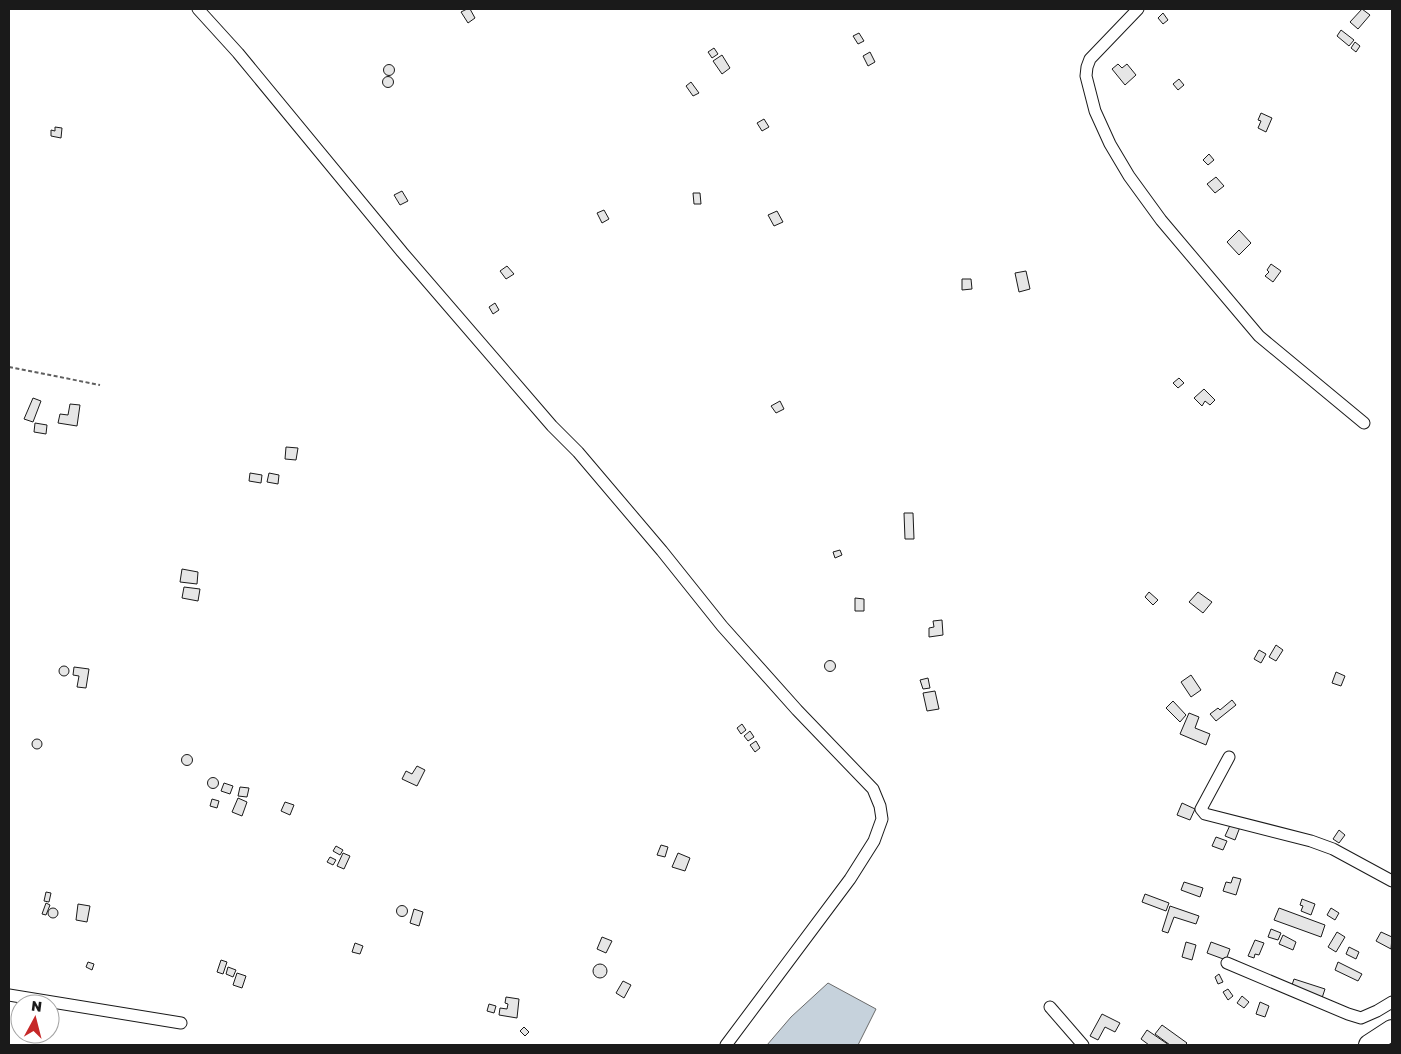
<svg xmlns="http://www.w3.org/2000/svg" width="1401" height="1054" viewBox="0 0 1401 1054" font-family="'Golos Text',sans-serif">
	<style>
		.water { fill: #c6d2dc; stroke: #6a6a6a }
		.building { fill: #e6e6e6; stroke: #1a1a1a }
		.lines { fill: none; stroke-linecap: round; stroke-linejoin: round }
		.street-casing { stroke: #1a1a1a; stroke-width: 13 }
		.highway-casing { stroke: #1a1a1a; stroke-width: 22 }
		.path { stroke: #5f5f5f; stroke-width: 2; stroke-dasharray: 4 2.5; stroke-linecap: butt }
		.street { stroke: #fff; stroke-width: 11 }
		.highway { stroke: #fff; stroke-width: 20 }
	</style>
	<rect width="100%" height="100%" fill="#fff"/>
	<polygon class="water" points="828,983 876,1009 858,1045 767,1045 791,1017"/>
	<g class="building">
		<polygon points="467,9 470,9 475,18 468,23 461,12"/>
		<polygon points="1362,9 1370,15 1358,29 1350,22"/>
		<polygon points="1163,13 1168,20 1163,24 1158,18"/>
		<polygon points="1341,30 1354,40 1349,46 1337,36"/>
		<polygon points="859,33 864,41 858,44 853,36"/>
		<polygon points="1355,42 1360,46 1356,52 1351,48"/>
		<polygon points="714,48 718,54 712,58 708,52"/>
		<polygon points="870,52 875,62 868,66 863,56"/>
		<polygon points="722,55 730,68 722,74 713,61"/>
		<polygon points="1118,64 1122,68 1127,64 1136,75 1125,85 1112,69"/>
		<circle cx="389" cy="70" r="5.5"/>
		<circle cx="388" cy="82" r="5.5"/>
		<polygon points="1179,79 1184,85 1178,90 1173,84"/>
		<polygon points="691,82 699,93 693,96 686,86"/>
		<polygon points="1261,113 1272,118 1266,132 1258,128 1261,121 1258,120"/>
		<polygon points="764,119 769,127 762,131 757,123"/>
		<polygon points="55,127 62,128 61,138 51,136 51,130 55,131"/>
		<polygon points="1209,154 1214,160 1208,165 1203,160"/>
		<polygon points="1216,177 1224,186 1215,193 1207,184"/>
		<polygon points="402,191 408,201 400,205 394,195"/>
		<polygon points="693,193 700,193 701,204 694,204"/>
		<polygon points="604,210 609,219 602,223 597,213"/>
		<polygon points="777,211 783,222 774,226 768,215"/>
		<polygon points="1239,230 1251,243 1239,255 1227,242"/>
		<polygon points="1271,264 1281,271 1273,282 1265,276 1269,272 1267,270"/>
		<polygon points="507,266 514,274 506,279 500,271"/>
		<polygon points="1026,271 1030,289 1019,292 1015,273"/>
		<polygon points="962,279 971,279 972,289 962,290"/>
		<polygon points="495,303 499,310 493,314 489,307"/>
		<polygon points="1179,378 1184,383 1178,388 1173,383"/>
		<polygon points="1204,389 1215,400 1210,405 1205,401 1202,406 1194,398"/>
		<polygon points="33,398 41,401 33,422 24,419"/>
		<polygon points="780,401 784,409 776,413 771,406"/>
		<polygon points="70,404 80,405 77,426 58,423 60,414 68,415"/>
		<polygon points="35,423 47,425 46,434 34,432"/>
		<polygon points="286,447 298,448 296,460 285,459"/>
		<polygon points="250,473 262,475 261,483 249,481"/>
		<polygon points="269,473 279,475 278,484 267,482"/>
		<polygon points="904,513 913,513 914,539 905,539"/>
		<polygon points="840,550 842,555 835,558 833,552"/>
		<polygon points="182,569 198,572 197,584 180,582"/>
		<polygon points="184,587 200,589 198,601 182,598"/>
		<polygon points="1149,592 1158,600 1153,605 1145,597"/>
		<polygon points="1198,592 1212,602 1203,613 1189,602"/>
		<polygon points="855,598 864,599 864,611 855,611"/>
		<polygon points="942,620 943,635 929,637 929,628 934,627 933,621"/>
		<polygon points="1276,645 1283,650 1276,661 1269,657"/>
		<polygon points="1259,650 1266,654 1261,663 1254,659"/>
		<circle cx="830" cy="666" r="5.5"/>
		<circle cx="64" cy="671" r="5"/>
		<polygon points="74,667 89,669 86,688 77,687 79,676 73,675"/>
		<polygon points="1336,672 1345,676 1341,686 1332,683"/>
		<polygon points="1191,675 1201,690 1191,697 1181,682"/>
		<polygon points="928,678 930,688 923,689 920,680"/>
		<polygon points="935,691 939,709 927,711 923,693"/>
		<polygon points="1232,700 1236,705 1216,721 1210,714 1218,708 1220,710"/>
		<polygon points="1173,701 1186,715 1180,722 1166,708"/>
		<polygon points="1189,713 1199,717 1195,728 1210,734 1206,745 1180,734"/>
		<polygon points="742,724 746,730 741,734 737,728"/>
		<polygon points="750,731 754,737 748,741 744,736"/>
		<circle cx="37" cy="744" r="5"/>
		<polygon points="756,741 760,748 755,752 750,745"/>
		<circle cx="187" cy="760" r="5.5"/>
		<polygon points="417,766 425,770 417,786 402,779 406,771 412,774"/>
		<circle cx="213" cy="783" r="5.5"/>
		<polygon points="224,783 233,786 230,794 221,791"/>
		<polygon points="240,787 249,788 247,797 238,796"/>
		<polygon points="238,798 247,802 242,816 232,812"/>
		<polygon points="212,799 219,801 217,808 210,806"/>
		<polygon points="285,802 294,805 290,815 281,811"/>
		<polygon points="1182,803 1195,809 1190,820 1177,815"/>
		<polygon points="1231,823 1240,827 1235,840 1225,836"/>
		<polygon points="1339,830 1345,835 1339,843 1333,839"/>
		<polygon points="1216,837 1227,841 1223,850 1212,846"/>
		<polygon points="661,845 668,847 665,857 657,855"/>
		<polygon points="336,846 343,850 340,855 333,851"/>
		<polygon points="343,853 350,856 344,869 337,866"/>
		<polygon points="678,853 690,858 685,871 672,867"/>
		<polygon points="330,857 336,860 333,865 327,862"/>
		<polygon points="1233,877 1241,879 1236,895 1223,891 1226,882 1231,883"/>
		<polygon points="1184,882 1203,888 1200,897 1181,890"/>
		<polygon points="46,892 51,893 49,902 44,901"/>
		<polygon points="1145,894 1169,903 1166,911 1142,902"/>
		<polygon points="1302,899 1315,904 1311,915 1301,911 1303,906 1300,905"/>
		<polygon points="46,903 50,905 46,915 42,914"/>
		<polygon points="78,904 90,906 87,922 76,920"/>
		<circle cx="402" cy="911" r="5.5"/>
		<polygon points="1170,906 1199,916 1196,924 1174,917 1168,933 1162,931"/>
		<circle cx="53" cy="913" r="5"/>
		<polygon points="1279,908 1325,925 1321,937 1274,920"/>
		<polygon points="1331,908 1339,913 1335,920 1327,915"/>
		<polygon points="414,909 423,912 419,926 410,923"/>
		<polygon points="1271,929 1281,933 1278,940 1268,937"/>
		<polygon points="1337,932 1345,937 1336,952 1328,947"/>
		<polygon points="1381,932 1392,937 1391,949 1376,941"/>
		<polygon points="1283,935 1296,942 1293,950 1279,944"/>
		<polygon points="602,937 612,941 606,953 597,949"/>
		<polygon points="1255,940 1264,943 1259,955 1255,954 1254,958 1248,956"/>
		<polygon points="1186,942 1196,945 1192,960 1182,957"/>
		<polygon points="1211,942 1230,949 1226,960 1207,953"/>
		<polygon points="355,943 363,946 360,954 352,952"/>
		<polygon points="1349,947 1359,952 1356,959 1346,954"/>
		<polygon points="221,960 227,962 223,974 217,972"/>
		<polygon points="88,962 94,964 92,970 86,967"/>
		<polygon points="1338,962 1362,974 1358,981 1335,970"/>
		<circle cx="600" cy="971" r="7"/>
		<polygon points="228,967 236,970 233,977 226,974"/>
		<polygon points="237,973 246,976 242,988 233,985"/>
		<polygon points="1219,974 1223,982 1218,984 1215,977"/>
		<polygon points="1294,979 1325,989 1322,998 1291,988"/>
		<polygon points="623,981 631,985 624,998 616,993"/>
		<polygon points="1228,989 1233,996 1228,1000 1223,992"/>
		<polygon points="1242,996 1249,1002 1244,1008 1237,1003"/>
		<polygon points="506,997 519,999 517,1018 499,1015 500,1008 507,1009 508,1004 505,1003"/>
		<polygon points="1260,1002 1269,1006 1265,1017 1256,1014"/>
		<polygon points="489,1004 496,1006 494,1013 487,1011"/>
		<polygon points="1102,1014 1120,1023 1115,1032 1105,1027 1098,1040 1090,1036"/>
		<polygon points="1162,1025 1187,1043 1185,1045 1170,1045 1155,1034"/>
		<polygon points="524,1027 529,1032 525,1036 520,1031"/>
		<polygon points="1147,1030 1169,1045 1149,1045 1141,1039"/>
	</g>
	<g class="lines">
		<g class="street-casing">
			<g id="street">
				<polyline points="198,9 238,53 402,252 552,426 578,452 662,551 722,626 797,710 873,789 880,806 882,819 874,841 850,879 726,1045"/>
				<polyline points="1138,9 1090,59 1087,67 1086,76 1095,111 1110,144 1129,176 1161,220 1259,336 1364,423"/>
				<polyline points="1229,757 1201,809 1205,814 1311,841 1333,849 1392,881"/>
				<polyline points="1227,963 1348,1014 1361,1018 1377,1011 1392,1002"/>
				<polyline points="9,995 181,1023"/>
				<polyline points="1050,1007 1083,1045"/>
			</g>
		</g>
		<g class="highway-casing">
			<polyline id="highway" points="1369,1045 1392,1030"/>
		</g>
		<polyline class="path" points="9,367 100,385"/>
		<use href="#street" class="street"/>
		<use href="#highway" class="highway"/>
	</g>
	<rect width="1401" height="1054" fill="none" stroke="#1a1a1a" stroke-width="20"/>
	<g transform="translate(35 1019) rotate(7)"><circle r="24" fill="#ffffff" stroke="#a3a3a3"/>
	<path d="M0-4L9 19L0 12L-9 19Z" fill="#c62828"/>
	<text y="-8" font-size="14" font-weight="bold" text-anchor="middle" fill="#1a1a1a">N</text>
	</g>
</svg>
